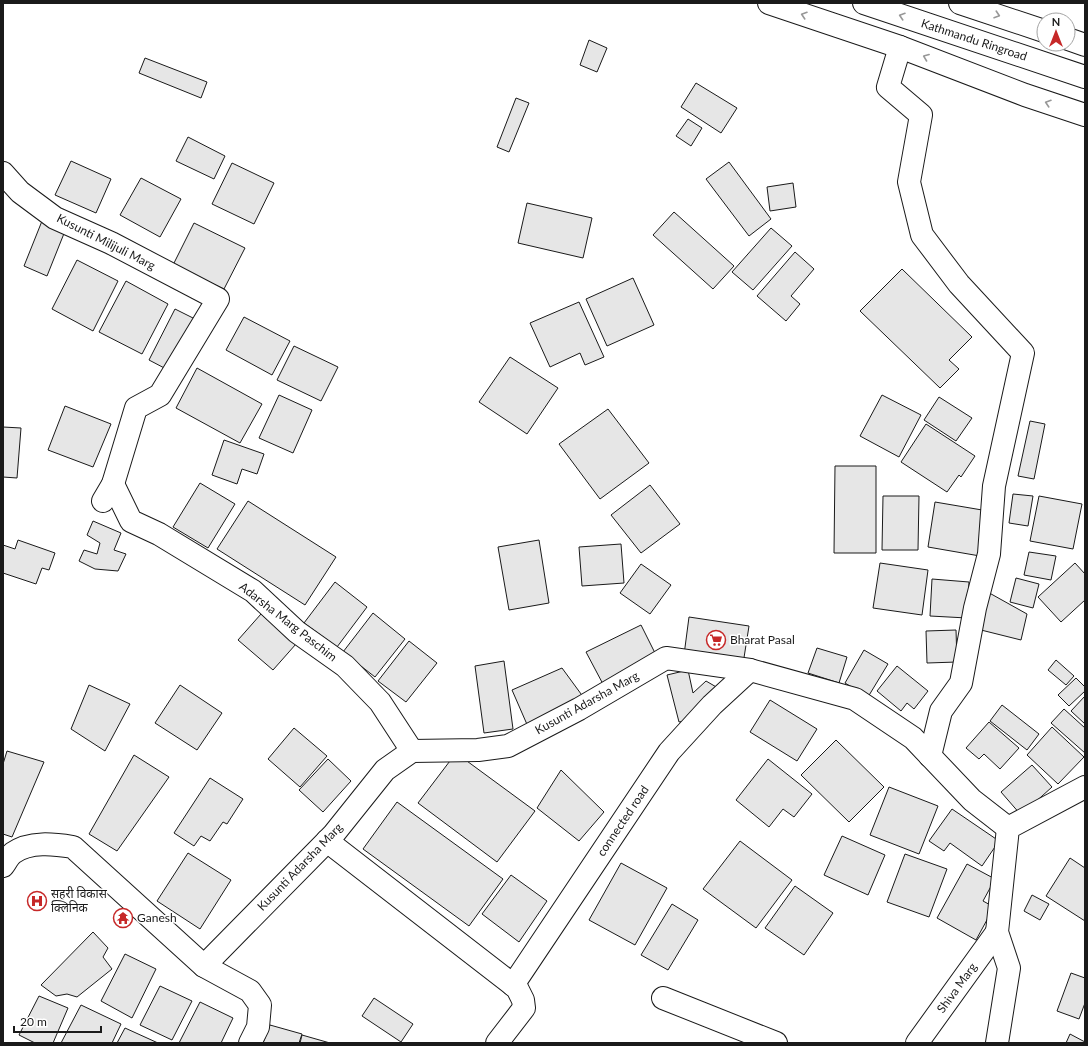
<svg xmlns="http://www.w3.org/2000/svg" width="1088" height="1046" viewBox="0 0 1088 1046" font-family="Lato,'Noto Sans Devanagari',sans-serif">
	<style>
		.building { fill: #e6e6e6; stroke: #1a1a1a }
		.lines { fill: none; stroke-linecap: round; stroke-linejoin: round }
		.minor-casing { stroke: #1a1a1a; stroke-width: 24 }
		.major-casing { stroke: #1a1a1a; stroke-width: 24 }
		.highway-casing { stroke: #1a1a1a; stroke-width: 24 }
		.minor { stroke: #fff; stroke-width: 22 }
		.major { stroke: #fff; stroke-width: 22 }
		.highway { stroke: #fff; stroke-width: 22 }
		.oneway { stroke: #989898 }
		.labels { text-anchor: middle; stroke-width: 3; stroke-linejoin: round; paint-order: stroke }
		.street-label { font-size: 12px; fill: #1a1a1a; stroke: #fff }
		.poi-label { font-size: 12px; fill: #1a1a1a; stroke: #fff; text-anchor: start }
	</style>
	<rect width="100%" height="100%" fill="#fff"/>
	<g class="building">
		<polygon points="589,40 607,48 597,72 580,65"/>
		<polygon points="145,58 207,82 201,98 139,73"/>
		<polygon points="696,83 737,108 721,133 681,107"/>
		<polygon points="516,98 529,103 509,152 497,147"/>
		<polygon points="688,119 702,128 691,146 676,136"/>
		<polygon points="188,137 225,156 214,179 176,161"/>
		<polygon points="71,161 111,179 96,213 55,195"/>
		<polygon points="729,162 771,219 749,236 706,179"/>
		<polygon points="232,163 274,183 254,224 212,204"/>
		<polygon points="141,178 181,199 160,237 120,215"/>
		<polygon points="793,183 796,207 770,211 767,187"/>
		<polygon points="527,203 592,218 583,258 518,243"/>
		<polygon points="674,212 734,266 713,289 653,235"/>
		<polygon points="42,221 65,231 47,276 24,266"/>
		<polygon points="194,223 245,248 224,289 173,265"/>
		<polygon points="771,228 792,246 753,290 732,272"/>
		<polygon points="795,252 814,269 791,296 800,304 786,321 757,296"/>
		<polygon points="77,260 118,281 93,331 52,309"/>
		<polygon points="902,269 972,337 949,360 959,369 940,388 860,311"/>
		<polygon points="633,278 654,325 607,346 586,299"/>
		<polygon points="126,281 168,304 142,354 99,332"/>
		<polygon points="579,302 604,357 585,365 580,353 550,367 530,323"/>
		<polygon points="175,309 197,320 170,371 149,360"/>
		<polygon points="244,317 290,341 272,375 226,350"/>
		<polygon points="294,346 338,367 321,401 277,380"/>
		<polygon points="510,357 558,388 527,434 479,402"/>
		<polygon points="197,368 262,404 240,443 176,408"/>
		<polygon points="279,395 312,410 293,453 259,438"/>
		<polygon points="882,395 921,415 899,457 860,436"/>
		<polygon points="939,397 972,418 956,441 924,420"/>
		<polygon points="65,406 111,424 93,467 48,450"/>
		<polygon points="608,409 649,463 600,499 559,444"/>
		<polygon points="1030,421 1045,424 1034,479 1018,476"/>
		<polygon points="926,424 975,456 961,477 959,475 947,492 901,462"/>
		<polygon points="3,427 21,428 17,478 3,477"/>
		<polygon points="224,440 264,454 257,474 242,469 237,484 212,475"/>
		<polygon points="835,466 876,466 876,553 834,553"/>
		<polygon points="200,483 235,504 208,548 173,527"/>
		<polygon points="650,485 680,524 641,553 611,515"/>
		<polygon points="1013,494 1033,496 1028,526 1009,523"/>
		<polygon points="883,496 919,496 918,550 882,550"/>
		<polygon points="1039,496 1082,504 1073,549 1030,541"/>
		<polygon points="248,501 336,557 305,605 217,549"/>
		<polygon points="935,502 988,511 980,556 928,547"/>
		<polygon points="93,521 121,533 114,550 126,554 118,571 95,569 79,561 84,550 97,554 100,543 87,535"/>
		<polygon points="18,540 55,553 49,570 42,568 36,584 3,573 3,545 15,549"/>
		<polygon points="539,540 549,603 509,610 498,547"/>
		<polygon points="621,544 624,583 582,586 579,547"/>
		<polygon points="1029,552 1056,556 1051,580 1024,575"/>
		<polygon points="880,563 928,570 922,615 873,608"/>
		<polygon points="1075,563 1085,574 1085,600 1061,622 1038,597"/>
		<polygon points="641,564 671,585 650,614 620,593"/>
		<polygon points="1016,578 1039,584 1033,608 1010,602"/>
		<polygon points="932,579 969,582 967,618 930,616"/>
		<polygon points="335,582 367,607 337,647 304,623"/>
		<polygon points="984,590 1027,614 1021,640 981,630"/>
		<polygon points="373,613 405,639 375,677 343,652"/>
		<polygon points="261,614 296,644 273,670 238,640"/>
		<polygon points="689,617 749,626 743,664 684,655"/>
		<polygon points="641,625 658,659 604,686 586,652"/>
		<polygon points="956,630 957,662 927,663 926,631"/>
		<polygon points="409,641 437,663 406,702 378,681"/>
		<polygon points="817,648 847,657 839,683 808,673"/>
		<polygon points="864,650 888,664 868,697 845,683"/>
		<polygon points="1056,660 1074,676 1066,685 1048,670"/>
		<polygon points="504,661 513,729 484,733 475,666"/>
		<polygon points="897,666 928,691 914,709 907,703 901,711 877,691"/>
		<polygon points="562,668 584,698 529,729 512,690"/>
		<polygon points="688,670 693,693 706,681 718,688 690,720 679,722 667,675"/>
		<polygon points="1076,678 1085,687 1085,691 1069,706 1058,695"/>
		<polygon points="89,685 130,704 105,751 71,729"/>
		<polygon points="180,685 222,713 197,750 155,723"/>
		<polygon points="1085,696 1085,724 1071,711"/>
		<polygon points="770,700 817,729 797,761 750,732"/>
		<polygon points="1002,705 1039,734 1027,750 990,721"/>
		<polygon points="1064,709 1085,728 1085,753 1051,723"/>
		<polygon points="989,722 1019,748 1000,769 984,754 979,759 966,748"/>
		<polygon points="1052,727 1084,757 1058,784 1027,755"/>
		<polygon points="294,728 327,756 300,787 268,759"/>
		<polygon points="836,740 884,787 849,822 801,775"/>
		<polygon points="7,751 44,762 12,837 3,834 3,764"/>
		<polygon points="456,753 535,811 497,862 418,803"/>
		<polygon points="134,755 169,777 117,851 89,834"/>
		<polygon points="328,759 351,781 323,812 299,790"/>
		<polygon points="768,759 812,794 794,817 783,809 769,827 736,800"/>
		<polygon points="1032,765 1052,787 1021,815 1001,792"/>
		<polygon points="561,770 604,812 579,841 537,808"/>
		<polygon points="210,778 243,799 227,824 223,822 210,841 201,836 194,846 174,833"/>
		<polygon points="889,787 938,806 919,854 870,835"/>
		<polygon points="397,802 503,879 469,926 363,849"/>
		<polygon points="952,809 999,841 982,866 950,843 944,851 929,841"/>
		<polygon points="842,836 885,855 868,895 824,875"/>
		<polygon points="740,841 792,880 756,928 703,889"/>
		<polygon points="188,853 231,880 200,929 157,901"/>
		<polygon points="905,854 947,869 929,917 887,902"/>
		<polygon points="1070,858 1085,868 1085,921 1046,896"/>
		<polygon points="621,863 667,888 635,945 589,920"/>
		<polygon points="967,864 995,879 983,901 994,907 976,940 937,918"/>
		<polygon points="511,875 547,901 519,942 482,914"/>
		<polygon points="795,886 833,913 804,955 765,928"/>
		<polygon points="1032,895 1049,904 1040,920 1024,911"/>
		<polygon points="672,904 698,920 668,970 641,955"/>
		<polygon points="93,932 108,948 103,957 112,969 77,997 67,994 56,996 41,985"/>
		<polygon points="125,954 156,969 132,1018 101,1001"/>
		<polygon points="1071,973 1085,978 1085,1003 1079,1019 1057,1011"/>
		<polygon points="160,986 192,1001 172,1040 140,1025"/>
		<polygon points="39,996 68,1008 53,1043 35,1043 19,1035"/>
		<polygon points="374,998 413,1024 401,1042 362,1016"/>
		<polygon points="200,1002 233,1018 221,1043 179,1043"/>
		<polygon points="81,1005 121,1024 112,1043 61,1043"/>
		<polygon points="270,1025 302,1034 299,1043 263,1043"/>
		<polygon points="125,1028 158,1043 117,1043"/>
		<polygon points="1070,1034 1085,1042 1085,1043 1066,1043"/>
		<polygon points="302,1035 330,1043 300,1043"/>
	</g>
	<g class="lines">
		<g class="minor-casing">
			<g id="minor">
				<polyline points="900,47 888,87 921,115 909,182 922,235 959,284 1023,353 994,486 989,554 975,608 961,683 941,711 930,756"/>
				<polyline points="3,173 20,192 55,218 111,243 218,299 160,395 136,408 113,484 103,501"/>
				<polyline points="113,484 131,521 159,534 253,591 297,632 345,666 380,702 412,751"/>
				<polyline points="327,841 517,988 523,1000 524,1008 497,1043"/>
				<path d="M 3,866 C 6,862 9,856 13,853 C 30,841 54,844 73,847 L 204,966 L 250,991 L 260,1005 L 258,1027 L 250,1043"/>
				<polyline points="204,966 333,835 385,770 412,751 478,750 508,746 579,709 666,658 750,670 855,699 913,738 972,800 1008,828"/>
				<polyline points="513,985 669,752 712,705 750,670"/>
				<polyline points="663,998 776,1043"/>
				<polyline points="917,1043 997,932"/>
				<polyline points="997,1043 1009,968 997,932 1008,828 1085,787"/>
			</g>
		</g>
		<g class="major-casing">
			<polyline id="major" points="769,3 900,47 1025,95 1085,115"/>
		</g>
		<g class="highway-casing">
			<g id="highway">
				<polyline points="864,3 1085,77"/>
				<polyline points="960,3 1044,31"/>
				<polyline points="1068,39 1085,45"/>
			</g>
		</g>
		<use href="#minor" class="minor"/>
		<use href="#major" class="major"/>
		<use href="#highway" class="highway"/>
	</g>
	<defs><path id="oneway-chevron" d="M-2-3.5L2.5 0L-2 3.5" fill="none" stroke-width="1.6" stroke-linecap="round" stroke-linejoin="round"/></defs>
	<g class="oneway">
		<use href="#oneway-chevron" transform="translate(804 15) rotate(-162)"/>
		<use href="#oneway-chevron" transform="translate(997 15) rotate(18)"/>
		<use href="#oneway-chevron" transform="translate(902 16) rotate(-162)"/>
		<use href="#oneway-chevron" transform="translate(926 57) rotate(-159)"/>
		<use href="#oneway-chevron" transform="translate(1048 103) rotate(-162)"/>
	</g>
	<defs>
		<g id="supermarket-ring" transform="scale(1)"><circle r="9.5" fill="#fff" stroke="#c62828" stroke-width="1.5"/><path d="M-6-5.5h2.5l.6 2H6L4.5 2H-2.5L-4.4-4H-6ZM-1.5 3.2a1.3 1.3 0 1 0 .1 0ZM3 3.2a1.3 1.3 0 1 0 .1 0Z" fill="#c62828"/></g>
		<g id="hospital-ring" transform="scale(1)"><circle r="9.5" fill="#fff" stroke="#c62828" stroke-width="1.5"/><path d="M-5-5h3v3.5h4V-5h3V5h-3V1.5h-4V5h-3Z" fill="#c62828"/></g>
		<g id="temple-ring" transform="scale(1)"><circle r="9.5" fill="#fff" stroke="#c62828" stroke-width="1.5"/><path d="M0-6L5-2H3V0L6.5 2.5H4V6H1.5V3h-3V6H-4V2.5H-6.5L-3 0V-2H-5Z" fill="#c62828"/></g>
	</defs>
	<g fill-rule="evenodd">
		<use href="#supermarket-ring" x="716" y="640"/>
		<use href="#hospital-ring" x="37" y="901"/>
		<use href="#temple-ring" x="123" y="918"/>
	</g>
	<g class="labels">
		<g class="street-label">
			<text transform="translate(974 40) rotate(18)" y="4">Kathmandu Ringroad</text>
			<text transform="translate(106 242) rotate(27)" y="4">Kusunti Milijuli Marg</text>
			<text transform="translate(288 622) rotate(38)" y="4">Adarsha Marg Paschim</text>
			<text transform="translate(587 703) rotate(-29)" y="4">Kusunti Adarsha Marg</text>
			<text transform="translate(623 821) rotate(-56)" y="4">connected road</text>
			<text transform="translate(300 867) rotate(-46)" y="4">Kusunti Adarsha Marg</text>
			<text transform="translate(957 988) rotate(-54)" y="4">Shiva Marg</text>
		</g>
		<g class="poi-label">
			<text x="730" y="644">Bharat Pasal</text>
			<text x="51" y="898">सहरी विकास<tspan x="51" dy="14">क्लिनिक</tspan></text>
			<text x="137" y="922">Ganesh</text>
		</g>
	</g>
	<rect width="1088" height="1046" fill="none" stroke="#1a1a1a" stroke-width="8"/>
	<g transform="translate(1056 32)"><circle r="19" fill="#ffffff" stroke="#a3a3a3"/>
	<path d="M0-3L7 15L0 10L-7 15Z" fill="#c62828"/>
	<text y="-6" font-size="11" font-weight="bold" text-anchor="middle" fill="#1a1a1a">N</text>
	</g>
	<path d="M14 1026v6h87v-6" fill="none" stroke="#1a1a1a" stroke-width="2"/>
	<text x="20" y="1026" font-size="12" fill="#1a1a1a" stroke="#ffffff" stroke-width="3" paint-order="stroke">20 m</text>
</svg>
